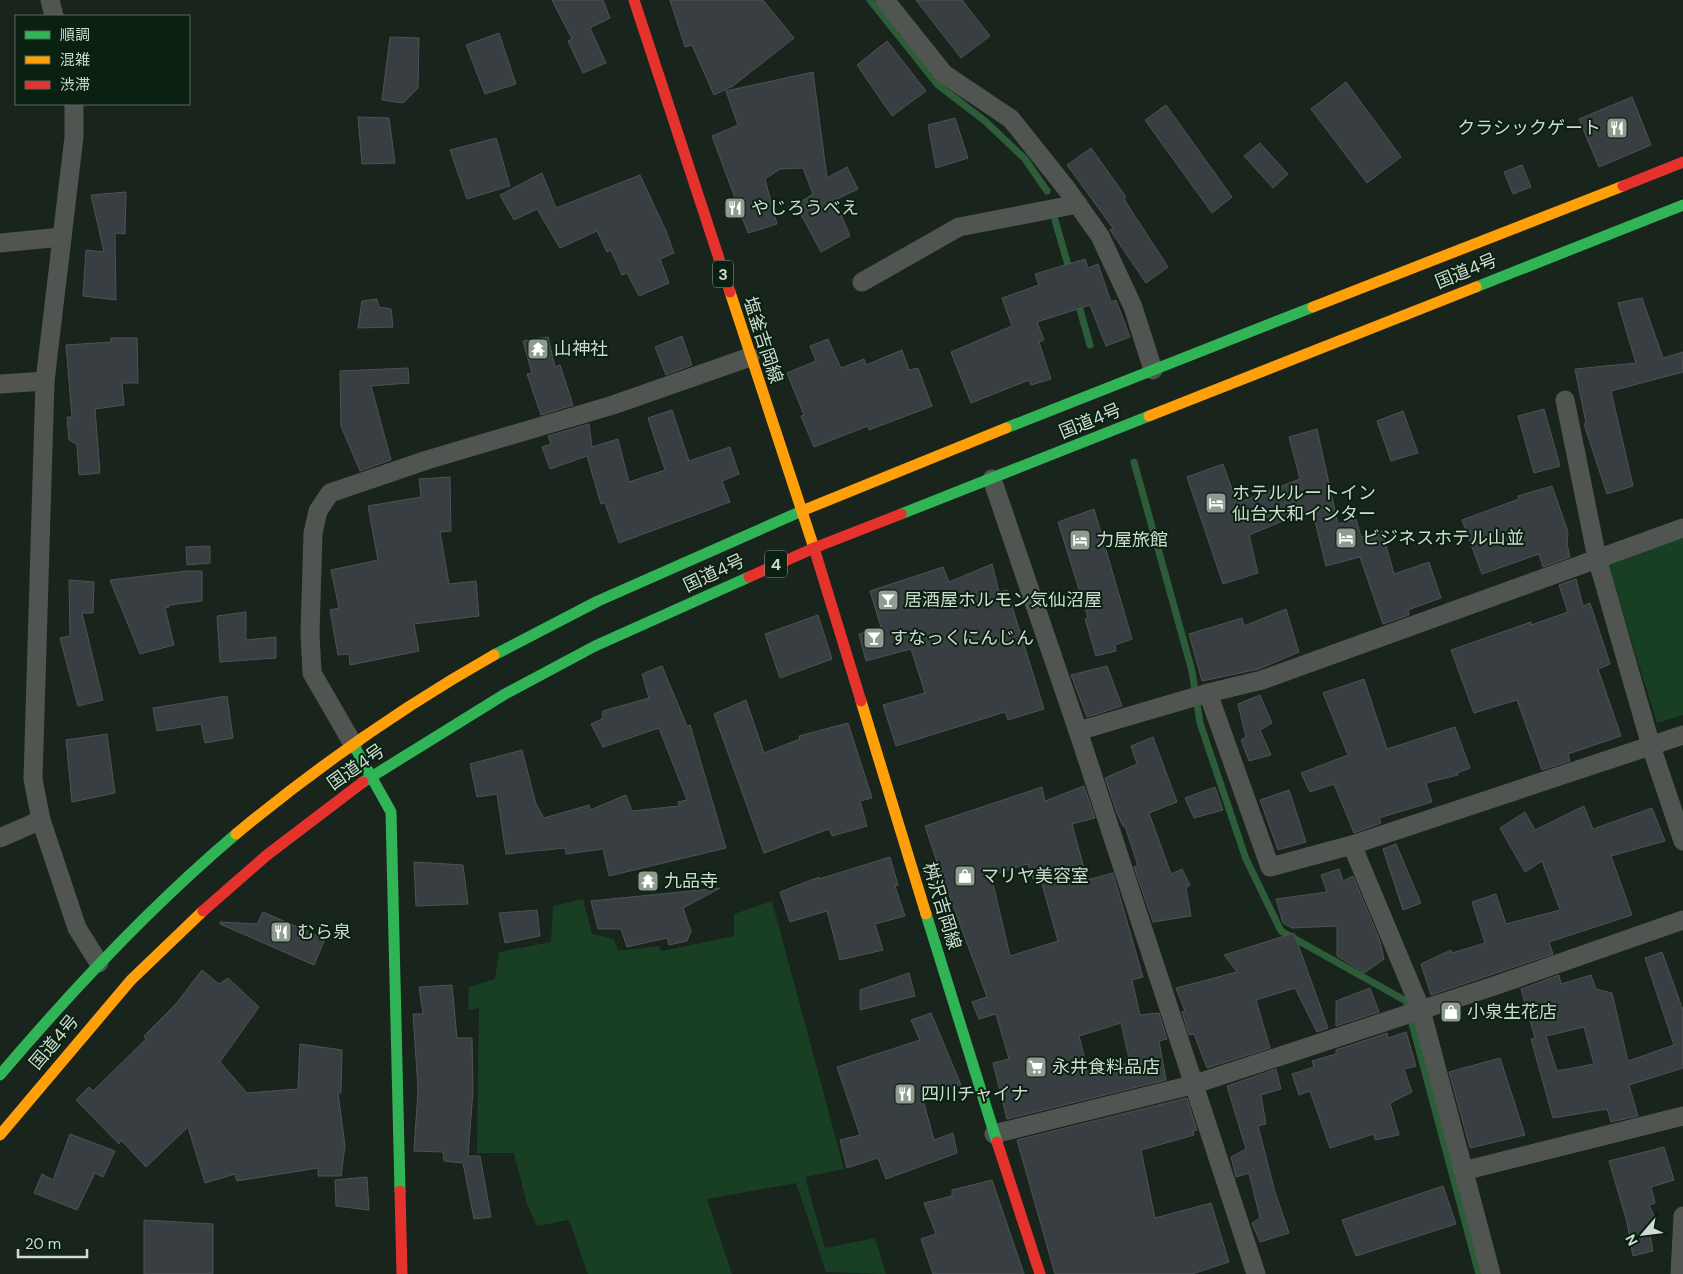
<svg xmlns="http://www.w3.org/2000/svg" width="1683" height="1274" viewBox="0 0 1683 1274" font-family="'DM Sans','Noto Sans JP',sans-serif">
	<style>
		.green { fill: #183f23 }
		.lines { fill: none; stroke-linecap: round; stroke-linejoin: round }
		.stream { stroke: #2c5c38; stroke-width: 7 }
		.building { fill: #383e42; stroke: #4d5354; fill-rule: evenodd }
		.street { stroke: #505551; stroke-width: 19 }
		.fast { stroke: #30b455; stroke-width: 11 }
		.slow { stroke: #ff9f0a; stroke-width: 11 }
		.jam { stroke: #e5322d; stroke-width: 11 }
		.labels { text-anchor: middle; stroke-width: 4; stroke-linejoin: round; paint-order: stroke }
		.shield { fill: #0a2010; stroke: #93a396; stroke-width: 1 }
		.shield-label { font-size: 16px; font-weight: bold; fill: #cedbd0 }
		.poi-label { font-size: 18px; fill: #cedbd0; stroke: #0a2010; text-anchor: start }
		.street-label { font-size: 18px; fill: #cedbd0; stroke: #0a2010 }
	</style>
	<rect width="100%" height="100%" fill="#19251c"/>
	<g class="green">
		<polygon points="1683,538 1683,715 1657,723 1607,562"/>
		<polygon points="583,899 592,934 614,939 618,951 659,946 662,951 734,936 734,914 772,901 844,1169 805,1177 825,1248 875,1238 886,1274 826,1272 796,1183 707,1199 732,1274 588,1274 569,1220 537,1226 527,1204 514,1153 477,1153 479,1008 468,1010 469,987 495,979 499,952 551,942 553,906"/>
	</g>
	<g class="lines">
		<g class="stream">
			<polyline points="870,0 938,85 985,121 1025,159 1047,191"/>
			<polyline points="1055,220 1070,272"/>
			<polyline points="1077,299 1090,345"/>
			<polyline points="1134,462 1192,671 1200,723 1246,859 1281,931 1406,1001 1479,1274"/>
		</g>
	</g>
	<g class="building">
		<polygon points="552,0 603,0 610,18 590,28 606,63 583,73 568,41 572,39"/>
		<polygon points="670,0 763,0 794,38 733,86 714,95 692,45 685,47"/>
		<polygon points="916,0 962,0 990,36 961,58"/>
		<polygon points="499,33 516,84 485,94 466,45"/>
		<polygon points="390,37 419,38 418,88 403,103 382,100"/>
		<polygon points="887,41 926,91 892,116 857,65"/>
		<polygon points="813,72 827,178 847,167 858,189 835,200 850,236 821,252 796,205 813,194 803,168 780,169 765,179 777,224 748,233 712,136 738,125 726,91"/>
		<polygon points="1346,82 1401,157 1367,183 1311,109"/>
		<polygon points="1632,97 1651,145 1599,167 1579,119"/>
		<polygon points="1166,105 1232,197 1212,213 1145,120"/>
		<polygon points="358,117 389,118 395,163 362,164"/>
		<polygon points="955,118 968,158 936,168 928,125"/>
		<polygon points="496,138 510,186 467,199 450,150"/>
		<polygon points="1260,143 1288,174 1273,188 1244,156"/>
		<polygon points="1091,148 1126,197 1124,199 1168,267 1146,283 1110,230 1113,228 1067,165"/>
		<polygon points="1522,165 1531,187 1513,194 1504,172"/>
		<polygon points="542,173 556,208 640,175 666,231 674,253 660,259 669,283 639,296 627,273 622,275 611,250 607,252 597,231 560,248 537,209 514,220 500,195"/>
		<polygon points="126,192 125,234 115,233 116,300 83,296 86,250 104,252 91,195"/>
		<polygon points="1085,259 1088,268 1098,264 1111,302 1116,300 1130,337 1106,346 1090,305 1037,322 1044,340 1039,342 1051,379 1031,385 1029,380 971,403 951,352 1012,326 1002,298 1039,285 1035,274"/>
		<polygon points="1642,298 1663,358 1683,352 1683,372 1611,391 1633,486 1607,494 1584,424 1586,423 1575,369 1636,363 1618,303"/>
		<polygon points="377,299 379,307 391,309 393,327 358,328 362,301"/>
		<polygon points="682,336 692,365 666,375 655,347"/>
		<polygon points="548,337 555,367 560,365 573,405 541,415 527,374 532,373 523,341"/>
		<polygon points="111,338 137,338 138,383 122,383 124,405 95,409 100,473 79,475 77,444 69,440 67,417 72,417 66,345 111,342"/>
		<polygon points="828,339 841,368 864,359 866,365 902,350 909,370 918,368 932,406 869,430 868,426 814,447 801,416 804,415 787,373 816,361 810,346"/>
		<polygon points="408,368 409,383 371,386 391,460 360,471 341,426 340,371"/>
		<polygon points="1544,409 1560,466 1534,473 1518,416"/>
		<polygon points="672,410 689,461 730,447 739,474 722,481 730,502 619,543 605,503 601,504 587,456 550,469 542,447 551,444 548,436 589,424 592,447 618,439 629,482 665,470 648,418"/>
		<polygon points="1403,411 1418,453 1391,461 1377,421"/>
		<polygon points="1317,429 1338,524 1356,519 1361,537 1382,531 1394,574 1429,562 1441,598 1408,610 1409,615 1383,624 1360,557 1326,566 1312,509 1249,535 1258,573 1223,584 1187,477 1223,464 1237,503 1300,479 1289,437"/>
		<polygon points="450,477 451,531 440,532 449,584 476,581 479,616 414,624 419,651 350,665 349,654 338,655 330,610 339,608 331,570 378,560 368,506 421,497 419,479"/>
		<polygon points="1552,486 1568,532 1567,544 1570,557 1543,567 1539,554 1482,574 1462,520 1519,499 1518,496"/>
		<polygon points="1094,509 1132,639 1115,645 1116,651 1096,656 1085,619 1088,618 1058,522"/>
		<polygon points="210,546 210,563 187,565 186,547"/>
		<polygon points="992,564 999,592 1007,590 1044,709 1008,720 1005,712 896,746 883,705 925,693 911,649 866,661 859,634 881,627 870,591 943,567 949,582"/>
		<polygon points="187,571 202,571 202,601 169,605 169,607 165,608 174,645 140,654 110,580"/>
		<polygon points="1576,579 1583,606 1590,603 1610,664 1598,669 1621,736 1568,754 1570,761 1542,770 1517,700 1474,713 1451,650 1531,622 1531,625 1568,612 1559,585"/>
		<polygon points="69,580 94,582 93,613 82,613 103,700 78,706 60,638 70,636"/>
		<polygon points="1286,609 1299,652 1259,669 1202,681 1189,634 1242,618 1244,626"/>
		<polygon points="246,612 246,640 276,637 276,658 220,662 217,616"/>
		<polygon points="818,615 832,659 780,678 765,634"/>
		<polygon points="662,666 687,726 690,725 726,848 609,876 603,849 566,854 565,848 506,854 497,794 477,797 470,764 522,750 536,804 544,818 589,805 590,810 626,795 632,811 679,806 678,802 687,800 659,728 603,747 591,724 602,719 603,711 649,698 642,674"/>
		<polygon points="1107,666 1122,706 1087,717 1071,675"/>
		<polygon points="1364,679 1387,749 1455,727 1470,768 1457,773 1458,775 1426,783 1432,802 1379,818 1381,823 1354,833 1334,784 1310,792 1301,773 1348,755 1323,693"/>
		<polygon points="1260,695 1272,723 1260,730 1271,755 1249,761 1241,740 1246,737 1238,704"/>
		<polygon points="227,696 233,738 205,743 201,724 157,731 153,708"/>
		<polygon points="746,700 764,753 800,739 799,736 848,723 872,798 860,801 867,826 832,836 829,829 764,853 714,714"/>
		<polygon points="107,734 115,793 72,802 66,740"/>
		<polygon points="1153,737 1177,802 1149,813 1171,874 1182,869 1190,885 1186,888 1191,916 1153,922 1134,867 1138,866 1125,826 1123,826 1117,813 1105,778 1137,764 1131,746"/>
		<path d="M 1084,786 L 1095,818 L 1072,824 L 1087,880 L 1113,873 L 1143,977 L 1132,980 L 1140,1015 L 1159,1013 L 1167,1039 L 1159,1041 L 1166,1080 L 1007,1119 L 993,1063 L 1009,1059 L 996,1014 L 979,1019 L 972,1002 L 987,997 L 948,892 L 936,894 L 934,889 L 930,873 L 940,871 L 925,826 L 1042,787 L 1045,801 ZM 1028,864 L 1033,879 L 1040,877 L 1058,941 L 1010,956 L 991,875 ZM 1121,1023 L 1130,1063 L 1088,1072 L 1079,1036 Z"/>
		<polygon points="1215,787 1223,810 1194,818 1185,798"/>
		<polygon points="1289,790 1306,842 1278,850 1260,800"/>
		<polygon points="1584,806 1593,829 1652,808 1665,841 1611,856 1632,915 1549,942 1553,954 1431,995 1421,964 1451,950 1452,953 1485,943 1472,902 1496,894 1506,924 1560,910 1542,861 1525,872 1500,828 1525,812 1535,830"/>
		<polygon points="1396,844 1421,903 1403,910 1383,849"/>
		<polygon points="890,857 898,885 895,886 905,916 875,924 883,950 840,960 827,911 790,922 780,892 819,877 819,879"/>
		<polygon points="414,862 463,865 468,904 416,906"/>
		<polygon points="1339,869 1343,881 1353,876 1380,941 1384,959 1364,973 1337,956 1337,926 1292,928 1283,923 1276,899 1327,892 1321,875"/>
		<polygon points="720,888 683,908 691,931 687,941 669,945 667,938 627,947 621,929 598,929 591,901"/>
		<polygon points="537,910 540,936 505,943 499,913"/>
		<polygon points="263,912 325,939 314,965 220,924 220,922 257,924"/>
		<polygon points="1294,933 1328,1028 1317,1032 1295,988 1256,1000 1270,1048 1207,1068 1194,1034 1189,1035 1182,1012 1185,1011 1176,988 1237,972 1224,955"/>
		<path d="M 1662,952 L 1683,1010 L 1683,1068 L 1629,1085 L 1638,1116 L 1611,1122 L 1607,1109 L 1553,1118 L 1531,1039 L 1535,1038 L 1521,989 L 1559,975 L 1561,984 L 1591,975 L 1596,989 L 1612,993 L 1628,1061 L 1674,1045 L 1645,958 ZM 1584,1027 L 1594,1064 L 1557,1071 L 1546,1036 Z"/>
		<polygon points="202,970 219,984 228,978 259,1007 220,1062 247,1093 298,1089 300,1044 342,1050 341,1093 338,1093 345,1146 341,1176 318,1176 318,1168 237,1181 235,1174 205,1183 188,1127 146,1167 121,1140 119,1144 76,1100 89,1087 93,1091 146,1039 144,1036 175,1005"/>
		<polygon points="909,973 915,996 860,1010 860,990"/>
		<polygon points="452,985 457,1038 472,1038 473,1091 468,1156 480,1156 491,1217 474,1219 463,1163 444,1161 443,1152 414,1151 418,1089 413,1014 423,1014 419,987"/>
		<polygon points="1370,988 1379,1012 1336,1026 1336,1001"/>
		<polygon points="931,1013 961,1085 922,1096 934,1140 953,1133 957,1153 886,1179 878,1158 847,1168 840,1140 860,1135 837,1067 920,1040 911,1020"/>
		<polygon points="1406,1032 1416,1066 1404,1069 1412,1092 1390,1103 1399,1135 1375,1140 1374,1134 1330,1148 1310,1091 1299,1095 1292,1074 1314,1067 1312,1061 1336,1054 1336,1050 1387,1033 1388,1038"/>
		<polygon points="1500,1058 1525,1135 1470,1148 1449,1072"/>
		<polygon points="1276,1069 1281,1089 1261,1095 1266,1124 1258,1126 1275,1192 1289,1233 1260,1242 1252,1223 1260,1218 1249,1173 1236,1177 1231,1157 1246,1149 1227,1086"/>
		<polygon points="1187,1098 1197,1130 1193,1131 1194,1135 1141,1150 1155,1218 1211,1203 1229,1262 1192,1274 1055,1274 1017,1140"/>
		<polygon points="70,1134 115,1151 103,1177 95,1173 77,1210 34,1193 42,1174 53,1180"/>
		<polygon points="1664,1147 1674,1180 1651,1187 1655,1203 1649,1205 1656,1220 1648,1224 1653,1251 1633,1256 1627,1222 1609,1161"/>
		<polygon points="367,1177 369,1210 336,1206 335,1180"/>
		<polygon points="992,1180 1024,1274 933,1274 921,1239 936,1234 924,1203 952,1196 952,1190"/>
		<polygon points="1443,1186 1456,1224 1356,1256 1342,1220"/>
		<polygon points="144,1220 213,1224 213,1274 144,1274"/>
	</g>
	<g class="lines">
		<g class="street">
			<polyline points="50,0 54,16"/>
			<polyline points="885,0 944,74 1011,119 1066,188 1100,236 1133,307 1153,370"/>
			<polyline points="74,104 74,137 45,381 33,779 41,820 77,928 99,963"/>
			<polyline points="0,243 62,237"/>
			<polyline points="862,282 959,227 1078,204"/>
			<polyline points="0,384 45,381"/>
			<polyline points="1565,400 1597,558 1651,746 1683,841"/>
			<polyline points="992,479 1078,731 1256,1274"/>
			<polyline points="1208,693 1270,867 1352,845 1683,735"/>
			<polyline points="1078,731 1208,693 1262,680 1683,528"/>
			<polyline points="353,744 312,673 310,634 313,533 318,511 330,493 427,460 613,405 750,357"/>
			<polyline points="0,838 41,820"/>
			<polyline points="1352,845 1421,1010 1491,1274"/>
			<polyline points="994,1134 1192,1085 1494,986 1683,920"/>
			<polyline points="1463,1171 1683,1116"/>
			<polyline points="1680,1274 1683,1216"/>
		</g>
		<g class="fast">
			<polyline points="1476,287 1683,205"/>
			<polyline points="1006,428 1313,307"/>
			<polyline points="901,514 1149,416"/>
			<polyline points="494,655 598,601 804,510"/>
			<polyline points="353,744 391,812 400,1191"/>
			<polyline points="363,782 505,694 595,646 749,577"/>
			<polyline points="926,914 997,1142"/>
			<path d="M 0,1075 C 73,989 150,907 236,834"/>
		</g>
		<g class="slow">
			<polyline points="730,292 814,548"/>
			<polyline points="1313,307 1623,186"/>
			<polyline points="1149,416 1476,287"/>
			<polyline points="804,510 1006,428"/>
			<polyline points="861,701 926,914"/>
			<path d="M 236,834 C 317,767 402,707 494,655"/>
			<polyline points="0,1135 131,980 203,911"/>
		</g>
		<g class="jam">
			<polyline points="634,0 730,292"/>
			<polyline points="1623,186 1683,162"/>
			<polyline points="814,548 861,701"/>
			<polyline points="749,577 814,548 901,514"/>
			<polyline points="203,911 267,855 363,782"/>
			<polyline points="997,1142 1040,1274"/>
			<polyline points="400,1191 402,1274"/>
		</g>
	</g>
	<defs>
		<g id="restaurant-square" transform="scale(1.125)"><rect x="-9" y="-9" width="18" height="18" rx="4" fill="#8f9b91" stroke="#0a2010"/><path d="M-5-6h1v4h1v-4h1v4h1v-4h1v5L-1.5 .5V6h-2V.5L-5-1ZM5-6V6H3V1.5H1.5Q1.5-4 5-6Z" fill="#fff"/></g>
		<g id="temple-square" transform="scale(1.125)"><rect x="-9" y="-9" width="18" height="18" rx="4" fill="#8f9b91" stroke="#0a2010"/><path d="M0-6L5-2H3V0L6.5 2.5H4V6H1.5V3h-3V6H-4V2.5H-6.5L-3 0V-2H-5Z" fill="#fff"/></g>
		<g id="hotel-square" transform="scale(1.125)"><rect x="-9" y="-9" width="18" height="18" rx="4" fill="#8f9b91" stroke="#0a2010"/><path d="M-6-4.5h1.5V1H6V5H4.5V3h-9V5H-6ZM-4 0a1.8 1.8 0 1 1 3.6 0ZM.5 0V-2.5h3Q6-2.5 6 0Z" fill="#fff"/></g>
		<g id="bar-square" transform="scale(1.125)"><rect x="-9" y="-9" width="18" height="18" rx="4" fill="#8f9b91" stroke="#0a2010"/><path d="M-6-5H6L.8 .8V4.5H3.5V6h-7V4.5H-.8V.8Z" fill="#fff"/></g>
		<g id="shop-square" transform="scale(1.125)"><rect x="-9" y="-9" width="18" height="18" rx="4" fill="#8f9b91" stroke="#0a2010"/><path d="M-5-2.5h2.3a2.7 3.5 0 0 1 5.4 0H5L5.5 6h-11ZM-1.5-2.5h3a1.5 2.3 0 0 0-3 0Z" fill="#fff"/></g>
		<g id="supermarket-square" transform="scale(1.125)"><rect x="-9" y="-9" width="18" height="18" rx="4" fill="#8f9b91" stroke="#0a2010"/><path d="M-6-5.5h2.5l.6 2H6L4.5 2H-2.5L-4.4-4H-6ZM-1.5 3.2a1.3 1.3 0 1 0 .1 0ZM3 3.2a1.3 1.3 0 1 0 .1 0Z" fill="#fff"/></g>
	</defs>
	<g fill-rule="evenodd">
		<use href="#restaurant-square" x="1617" y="128"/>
		<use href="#restaurant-square" x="735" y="208"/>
		<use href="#temple-square" x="538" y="349"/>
		<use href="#hotel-square" x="1216" y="503"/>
		<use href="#hotel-square" x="1346" y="538"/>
		<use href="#hotel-square" x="1080" y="540"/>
		<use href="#bar-square" x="888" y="600"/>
		<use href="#bar-square" x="874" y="638"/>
		<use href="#shop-square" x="965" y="876"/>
		<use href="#temple-square" x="648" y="881"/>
		<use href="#restaurant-square" x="281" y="932"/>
		<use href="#shop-square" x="1451" y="1012"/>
		<use href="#supermarket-square" x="1036" y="1067"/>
		<use href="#restaurant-square" x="905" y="1094"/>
	</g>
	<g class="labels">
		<g class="shield">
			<rect x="713" y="260.5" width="20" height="27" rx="4"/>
			<rect x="765" y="550.5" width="22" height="27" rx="4"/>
		</g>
		<g class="shield-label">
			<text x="723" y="280">3</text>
			<text x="776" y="570">4</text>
		</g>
		<g class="poi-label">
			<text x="1601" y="134" text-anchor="end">クラシックゲート</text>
			<text x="751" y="214">やじろうべえ</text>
			<text x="554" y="355">山神社</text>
			<text x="1232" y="499">ホテルルートイン<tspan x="1232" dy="21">仙台大和インター</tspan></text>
			<text x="1362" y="544">ビジネスホテル山並</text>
			<text x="1096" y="546">力屋旅館</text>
			<text x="904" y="606">居酒屋ホルモン気仙沼屋</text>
			<text x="890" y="644">すなっくにんじん</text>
			<text x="981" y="882">マリヤ美容室</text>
			<text x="664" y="887">九品寺</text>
			<text x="297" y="938">むら泉</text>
			<text x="1467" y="1018">小泉生花店</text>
			<text x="1052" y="1073">永井食料品店</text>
			<text x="921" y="1100">四川チャイナ</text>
		</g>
		<g class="street-label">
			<text transform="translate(1466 271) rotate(-22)" y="6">国道4号</text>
			<text transform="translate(763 340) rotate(72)" y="6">塩釜吉岡線</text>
			<text transform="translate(1090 421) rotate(-22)" y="6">国道4号</text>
			<text transform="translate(714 573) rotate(-25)" y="6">国道4号</text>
			<text transform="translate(356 767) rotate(-35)" y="6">国道4号</text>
			<text transform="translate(942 906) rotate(73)" y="6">桝沢吉岡線</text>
			<text transform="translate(54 1042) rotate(-50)" y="6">国道4号</text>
		</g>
	</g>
	<rect x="15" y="15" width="175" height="90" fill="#0a2010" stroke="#586b5d"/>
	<rect x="25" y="31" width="25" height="8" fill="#30b455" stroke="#586b5d"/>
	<text x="60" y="40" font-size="15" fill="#cedbd0">順調</text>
	<rect x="25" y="56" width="25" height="8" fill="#ff9f0a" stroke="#586b5d"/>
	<text x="60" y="65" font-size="15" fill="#cedbd0">混雑</text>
	<rect x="25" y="81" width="25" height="8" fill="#e5322d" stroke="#586b5d"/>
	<text x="60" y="90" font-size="15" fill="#cedbd0">渋滞</text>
	<g transform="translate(1643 1234) rotate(242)" stroke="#0a2010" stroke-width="4" paint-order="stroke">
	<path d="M0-4L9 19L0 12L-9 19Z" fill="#cedbd0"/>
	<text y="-8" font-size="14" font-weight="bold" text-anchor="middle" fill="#cedbd0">N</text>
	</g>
	<path d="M18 1249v8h69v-8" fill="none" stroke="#cedbd0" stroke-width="2.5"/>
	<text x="25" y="1249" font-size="15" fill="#cedbd0" stroke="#0a2010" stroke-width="4" paint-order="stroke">20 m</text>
</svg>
